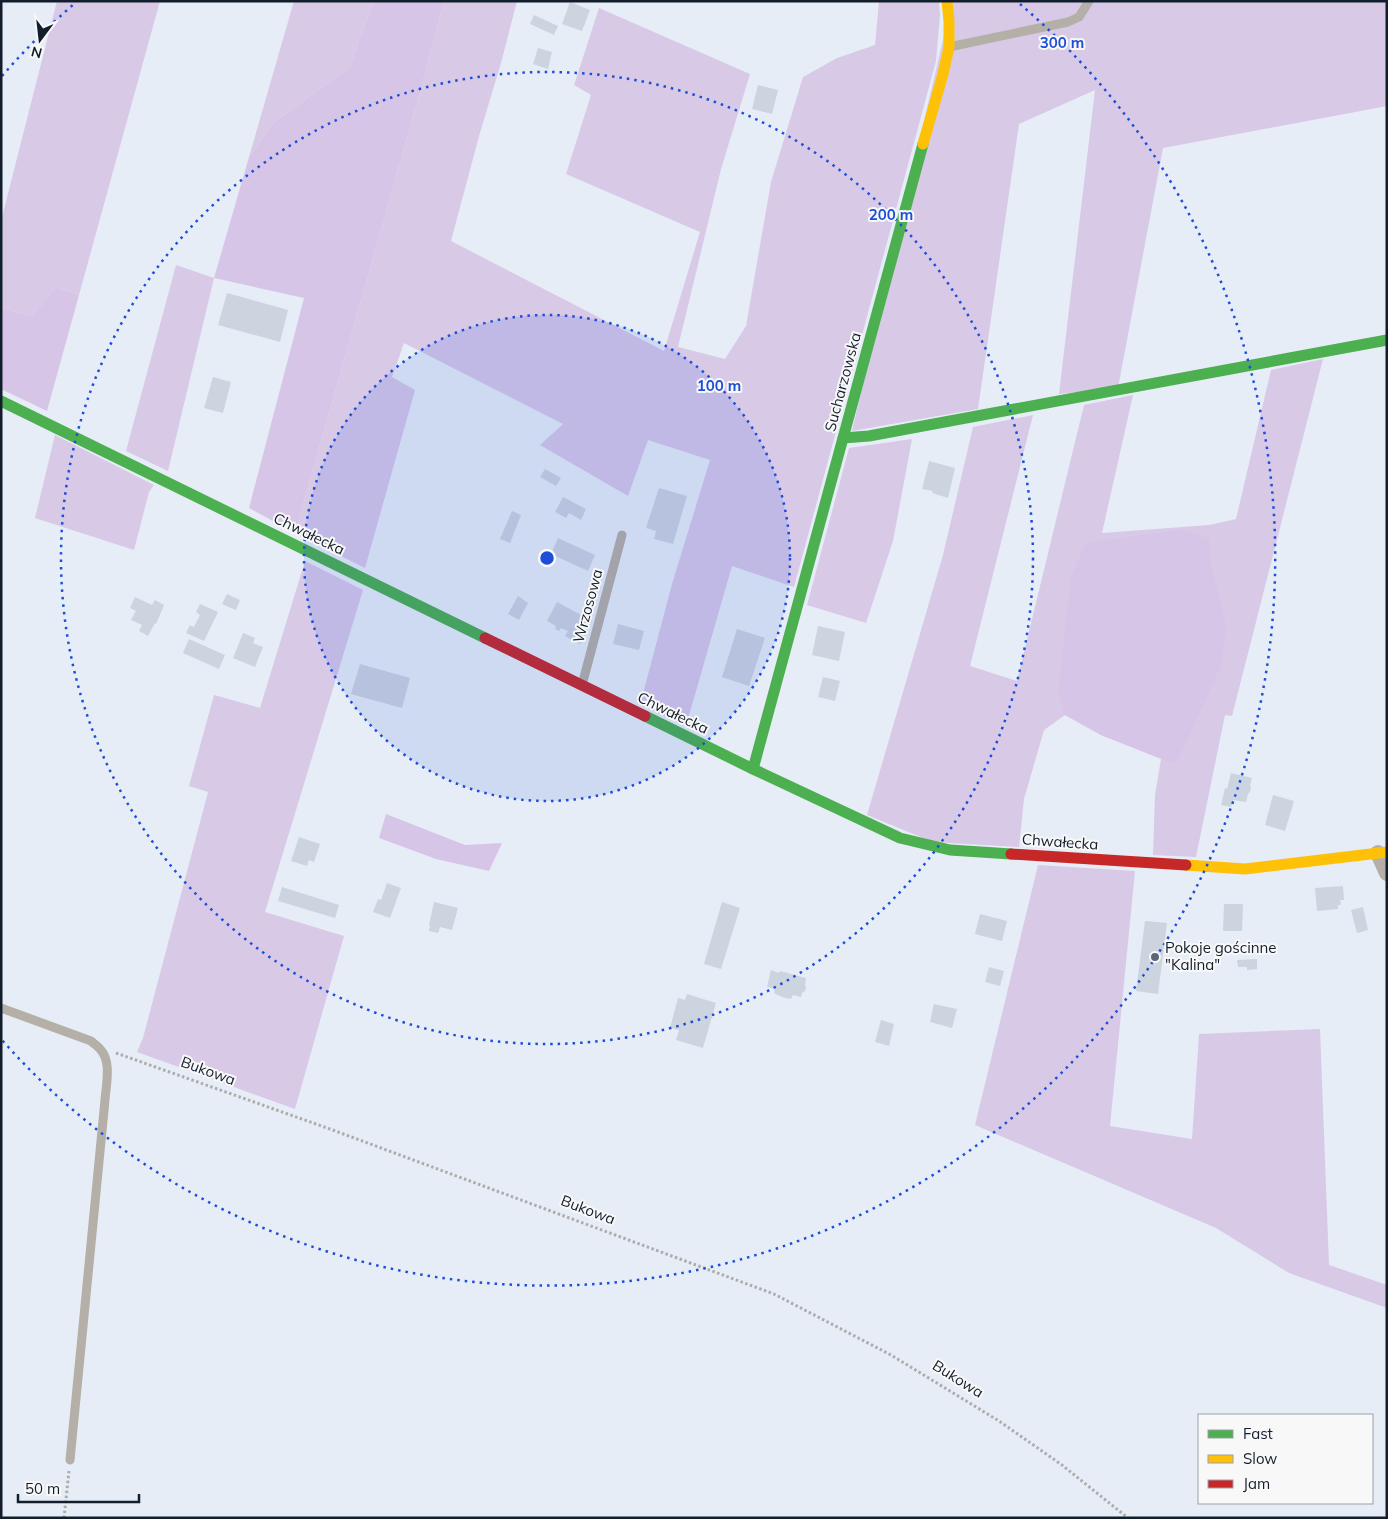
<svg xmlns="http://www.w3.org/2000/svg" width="1388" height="1519" viewBox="0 0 1388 1519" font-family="Mulish,sans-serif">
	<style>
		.green { fill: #d8c9e7 }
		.forest { fill: #d7c5e7 }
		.building { fill: #ccd4e0 }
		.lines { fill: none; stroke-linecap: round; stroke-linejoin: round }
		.path { stroke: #aeacaa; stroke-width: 3; stroke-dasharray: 2.5 2.5; stroke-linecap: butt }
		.lane { stroke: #b5b0a7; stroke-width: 9 }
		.street { stroke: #b5b0a7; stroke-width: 16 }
		.fast { stroke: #4caf50; stroke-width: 11 }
		.slow { stroke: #ffc107; stroke-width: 11 }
		.jam { stroke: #c62828; stroke-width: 11 }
		.ring { fill: none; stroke: #1d4ed8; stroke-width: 2.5; stroke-dasharray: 2.5 5 }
		.poi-dot { fill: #5d6673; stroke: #f8f8f8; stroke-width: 2 }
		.labels { text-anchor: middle; stroke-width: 4; stroke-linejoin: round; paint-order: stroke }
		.street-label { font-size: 15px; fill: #131e2c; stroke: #f8f8f8 }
		.poi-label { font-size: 15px; fill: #131e2c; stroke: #f8f8f8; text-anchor: start }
		.centre { fill: #1d4ed8; stroke: #f8f8f8; stroke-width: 2.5 }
		.ring-label { font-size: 15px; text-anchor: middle; font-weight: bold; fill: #1d4ed8; stroke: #f8f8f8; stroke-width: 4; stroke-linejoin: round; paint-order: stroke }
	</style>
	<rect width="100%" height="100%" fill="#e6edf6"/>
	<g class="green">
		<polygon points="57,1 160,1 79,295 56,287 32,316 1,308 1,221"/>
		<polygon points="294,1 373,1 350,67 272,124 249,157"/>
		<polygon points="444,1 517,1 501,63 479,136 451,241 664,351 700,232 566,174 591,95 574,85 599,8 750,74 721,169 678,347 725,359 746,326 771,182 803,77 837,58 875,45 879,1 939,1 940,15 936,61 794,587 732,566 686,726 640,705 672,584 710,460 648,440 628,496 540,445 563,424 404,343 392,377 415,390 365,568 295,533 421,89"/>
		<polygon points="952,1 1387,1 1387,106 1163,148 1118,388 1059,394 1095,90 1019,124 978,409 852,431"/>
		<polygon points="176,265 214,278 168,471 126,451"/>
		<polygon points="1323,359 1232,716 1225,715 1196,857 1153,855 1155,795 1161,759 1101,735 1065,715 1044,730 1024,799 1019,847 933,842 867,815 943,555 973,427 1033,415 970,666 1017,681 1084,405 1133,395 1102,533 1209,525 1236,519 1271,370"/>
		<polygon points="55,435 154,485 149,492 134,550 35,518"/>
		<polygon points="912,439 893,541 866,623 807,605 849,448"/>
		<polygon points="305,561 363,590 265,912 344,936 295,1109 137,1052 143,1038 208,792 189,786 214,695 260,708"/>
		<polygon points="1038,865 1135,871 1110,1126 1192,1139 1199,1034 1320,1029 1329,1265 1387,1285 1387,1308 1289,1273 1216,1228 975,1125"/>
	</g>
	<g class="forest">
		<polygon points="373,1 444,1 421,89 295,533 249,508 304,298 214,278 249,157 272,124 350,67"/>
		<polygon points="56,287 79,295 47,411 1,389 1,308 32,316"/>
		<polygon points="1183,529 1209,539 1211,564 1226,626 1221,666 1176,764 1101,735 1065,715 1058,693 1071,576 1086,543"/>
		<polygon points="386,814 465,845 502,843 489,871 436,859 379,838"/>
	</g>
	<g class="building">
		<polygon points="570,2 590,10 582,31 562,24"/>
		<polygon points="534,15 558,26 554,35 530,24"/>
		<polygon points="538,48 552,52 548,69 533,64"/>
		<polygon points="758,85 778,90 772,114 752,109"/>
		<polygon points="227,293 288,310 280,342 218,325"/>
		<polygon points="213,377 231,382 223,413 204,408"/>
		<polygon points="929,461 955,468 948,498 932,493 933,491 922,489"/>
		<polygon points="545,469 561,478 556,486 540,477"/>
		<polygon points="659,488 687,496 673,544 654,539 656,531 646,528"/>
		<polygon points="563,497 586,509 581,520 569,513 566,518 555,512"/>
		<polygon points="512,511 521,515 510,543 500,539"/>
		<polygon points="558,538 595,555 588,571 551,554"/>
		<polygon points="227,594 240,600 236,610 222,604"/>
		<polygon points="518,596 528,603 519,620 508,614"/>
		<polygon points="135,597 152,605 155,600 164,605 156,624 155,623 148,636 139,631 142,625 131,620 136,611 130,608"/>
		<polygon points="557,602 592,621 580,644 565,636 568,631 561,628 559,631 555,629 556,626 547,621"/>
		<polygon points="200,604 218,612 204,641 186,633 190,625 194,627 200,615 196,612"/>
		<polygon points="618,624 644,631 639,650 613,644"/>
		<polygon points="818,626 845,632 839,661 812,655"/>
		<polygon points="737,629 765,638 749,686 722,677"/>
		<polygon points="243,633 255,638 253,643 263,647 255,667 233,658"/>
		<polygon points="189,639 225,655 219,669 183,653"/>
		<polygon points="360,664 410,678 402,708 351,694"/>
		<polygon points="823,677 840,681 835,701 818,697"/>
		<polygon points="1231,773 1252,778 1250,786 1251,788 1250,792 1248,794 1246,802 1233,800 1231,807 1221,805 1225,788 1227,789"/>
		<polygon points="1273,795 1294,801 1285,831 1265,825"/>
		<polygon points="299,837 320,844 314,862 309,860 307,866 291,861"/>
		<polygon points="387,883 401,888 390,918 373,912 378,899 381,900"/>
		<polygon points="1343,886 1344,900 1340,900 1341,905 1338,905 1338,909 1317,911 1315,888"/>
		<polygon points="282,887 339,905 335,918 278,901"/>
		<polygon points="434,902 458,908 452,930 440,927 438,933 429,931 430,925 429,925"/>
		<polygon points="722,902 740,908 721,969 704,964"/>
		<polygon points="1224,904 1243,904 1242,931 1223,931"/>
		<polygon points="1363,907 1368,930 1357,933 1351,910"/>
		<polygon points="980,914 1007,921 1002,941 975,934"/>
		<polygon points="1145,921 1167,923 1158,994 1136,991"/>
		<polygon points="1257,959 1257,969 1247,970 1247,967 1238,967 1237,960"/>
		<polygon points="989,967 1004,971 1000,986 985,982"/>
		<polygon points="771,970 779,973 780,971 806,978 805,985 806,988 805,991 802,993 801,997 793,995 791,999 782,997 774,993 775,989 767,987"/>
		<polygon points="687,994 716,1003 703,1048 676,1040 679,1030 670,1028 678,998 685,1000"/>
		<polygon points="934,1004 957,1009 952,1028 930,1022"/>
		<polygon points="881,1020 894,1024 889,1046 875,1042"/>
	</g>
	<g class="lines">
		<g class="path">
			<polyline points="116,1053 330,1129 774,1294 891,1355 999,1421 1062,1465 1128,1518"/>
			<polyline points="64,1518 69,1471"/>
		</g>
		<g class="lane">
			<polyline points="949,47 1068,22 1079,17 1089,1"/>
			<polyline points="582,685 622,535"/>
			<path d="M 1,1008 L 91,1041 C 94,1044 98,1046 100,1049 C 112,1061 106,1085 105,1100 L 70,1460"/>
		</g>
		<polyline class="street" points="1378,853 1387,873"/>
		<g class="fast">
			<polyline points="1,401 485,638"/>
			<polyline points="843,438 869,436 1387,340"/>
			<polyline points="645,716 753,769 900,838 950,850 1011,854"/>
			<polyline points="753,769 923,144"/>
		</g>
		<g class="slow">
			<polyline points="923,144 943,74 949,47 949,21 947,1"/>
			<polyline points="1186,865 1245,869 1387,852"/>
		</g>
		<g class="jam">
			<polyline points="485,638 645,716"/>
			<polyline points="1011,854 1186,865"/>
		</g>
	</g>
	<circle cx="547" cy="558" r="243" fill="#1d4ed8" fill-opacity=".12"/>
	<g class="ring">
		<circle cx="547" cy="558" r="243"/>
		<circle cx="547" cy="558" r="486"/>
		<path d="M2 76A728 728 0 0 1 74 4M1020 4A728 728 0 1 1 2 1040"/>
	</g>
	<circle class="poi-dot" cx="1155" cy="957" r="5"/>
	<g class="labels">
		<g class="street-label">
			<text transform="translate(843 382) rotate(-75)" y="5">Sucharzowska</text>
			<text transform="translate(309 534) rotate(26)" y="5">Chwałecka</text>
			<text transform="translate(588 606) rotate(-75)" y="5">Wrzosowa</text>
			<text transform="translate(673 713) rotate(26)" y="5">Chwałecka</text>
			<text transform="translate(1060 842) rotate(4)" y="5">Chwałecka</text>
			<text transform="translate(208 1071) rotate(20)" y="5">Bukowa</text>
			<text transform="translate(588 1210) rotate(21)" y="5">Bukowa</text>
			<text transform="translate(958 1379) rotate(32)" y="5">Bukowa</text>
		</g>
		<g class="poi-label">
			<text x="1165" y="953">Pokoje gościnne<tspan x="1165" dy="17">"Kalina"</tspan></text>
		</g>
	</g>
	<circle cx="547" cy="558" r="8" class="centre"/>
	<g class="ring-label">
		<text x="1062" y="48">300 m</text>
		<text x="891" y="220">200 m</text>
		<text x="719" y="391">100 m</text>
	</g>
	<rect width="1388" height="1519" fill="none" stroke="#131e2c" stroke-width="5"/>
	<rect x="1198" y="1414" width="175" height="90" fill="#f8f8f8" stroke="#9ca1a6"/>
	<rect x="1208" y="1430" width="25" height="8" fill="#4caf50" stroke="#9ca1a6"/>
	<text x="1243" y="1439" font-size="15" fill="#131e2c">Fast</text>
	<rect x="1208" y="1455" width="25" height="8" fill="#ffc107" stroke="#9ca1a6"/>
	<text x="1243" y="1464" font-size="15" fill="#131e2c">Slow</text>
	<rect x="1208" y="1480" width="25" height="8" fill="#c62828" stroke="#9ca1a6"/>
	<text x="1243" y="1489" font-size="15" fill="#131e2c">Jam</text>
	<g transform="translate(40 40) rotate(195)" stroke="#f8f8f8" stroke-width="4" paint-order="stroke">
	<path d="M0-4L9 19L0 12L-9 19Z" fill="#131e2c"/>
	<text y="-8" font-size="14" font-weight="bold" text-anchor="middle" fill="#131e2c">N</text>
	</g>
	<path d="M18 1494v8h121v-8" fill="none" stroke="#131e2c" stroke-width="2.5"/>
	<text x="25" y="1494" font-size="15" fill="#131e2c" stroke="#f8f8f8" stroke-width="4" paint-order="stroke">50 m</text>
</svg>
